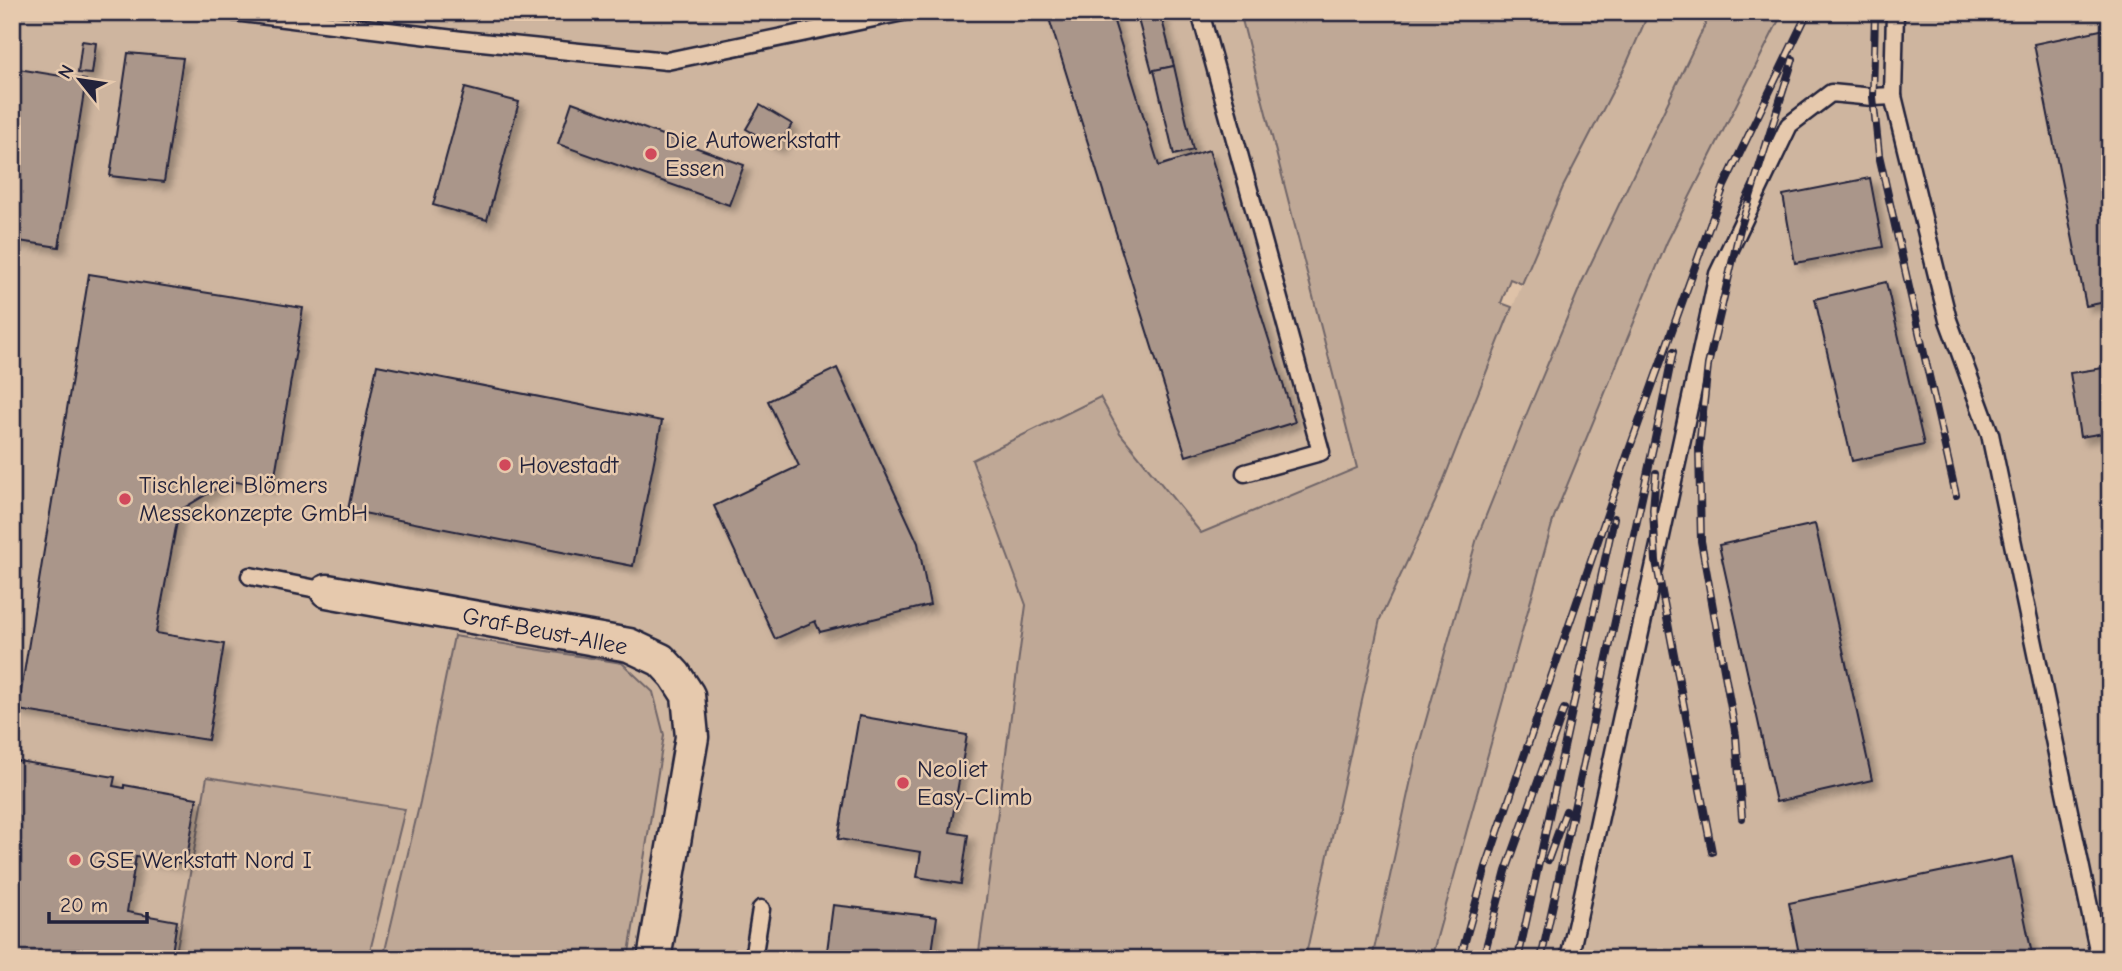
<svg xmlns="http://www.w3.org/2000/svg" width="2122" height="971" viewBox="0 0 2122 971" font-family="'Comic Neue',sans-serif">
	<style>
		.built { fill: #ceb59f }
		.green { fill: #bfa896; stroke: #706568; stroke-width: 2 }
		.building { fill: #aa968a; stroke: #22223b; stroke-width: 2; filter: url(#shadow) }
		.lines { fill: none; stroke-linecap: round; stroke-linejoin: round }
		.lane-casing { stroke: #22223b; stroke-width: 21 }
		.street-casing { stroke: #22223b; stroke-width: 37 }
		.lane { stroke: #e6c9ad; stroke-width: 16 }
		.street { stroke: #e6c9ad; stroke-width: 32 }
		.rail-casing { stroke: #22223b; stroke-width: 8 }
		.rail { stroke: #e6c9ad; stroke-width: 5; stroke-dasharray: 16; stroke-linecap: butt }
		.poi-dot { fill: #d1495b; stroke: #e6c9ad; stroke-width: 2.5 }
		.labels { text-anchor: middle; stroke-width: 5; stroke-linejoin: round; paint-order: stroke }
		.poi-label { font-size: 24px; fill: #22223b; stroke: #e6c9ad; text-anchor: start }
		.street-label { font-size: 24px; fill: #22223b; stroke: #e6c9ad }
	</style>
	<defs>
		<filter id="shadow"><feDropShadow dx="6" dy="6" stdDeviation="3.5" flood-color="#0004"/></filter>
	</defs>
	<rect width="100%" height="100%" fill="#dec2a8"/>
	<filter id="ink" filterUnits="userSpaceOnUse"><feTurbulence type="fractalNoise" baseFrequency=".0143" numOctaves="2"/><feDisplacementMap in="SourceGraphic" scale="14" xChannelSelector="R" yChannelSelector="G"/><feConvolveMatrix kernelMatrix="1 2 1 2 8 2 1 2 1" color-interpolation-filters="sRGB"/></filter>
	<g filter="url(#ink)">
		<g class="built">
			<polygon points="12,12 1240,12 1357,468 1201,533 1120,433 1100,397 972,460 1026,605 978,959 628,959 664,735 454,636 420,802 383,959 368,959 405,809 208,777 175,959 12,959"/>
			<polygon points="1649,12 1711,12 1582,282 1527,413 1477,538 1417,752 1372,959 1305,959 1380,619 1435,502 1470,409 1563,187 1626,65"/>
			<polygon points="1783,12 2110,12 2110,959 1431,959 1554,517 1667,242"/>
		</g>
		<g class="green">
			<polygon points="1240,12 1649,12 1626,65 1563,187 1522,284 1510,279 1501,303 1512,307 1435,502 1380,619 1305,959 978,959 1026,605 972,460 1100,397 1120,433 1201,533 1357,468"/>
			<polygon points="1711,12 1783,12 1667,242 1554,517 1431,959 1372,959 1417,752 1477,538 1527,413 1582,282"/>
			<polygon points="454,636 622,663 653,692 664,735 628,959 383,959 420,802"/>
			<polygon points="207,777 405,809 368,959 175,959"/>
		</g>
		<g class="building">
			<polygon points="1047,12 1111,12 1159,166 1209,150 1295,422 1186,456"/>
			<polygon points="1136,12 1160,12 1174,66 1152,71"/>
			<polygon points="2110,28 2110,301 2086,306 2034,44"/>
			<polygon points="82,41 96,43 92,74 78,73"/>
			<polygon points="128,53 183,58 164,182 110,176"/>
			<polygon points="1174,66 1193,150 1174,155 1154,70"/>
			<polygon points="12,68 86,80 59,247 12,240"/>
			<polygon points="465,88 519,102 487,220 433,205"/>
			<polygon points="572,102 744,165 729,205 558,144"/>
			<polygon points="760,105 792,124 778,147 746,129"/>
			<polygon points="1870,178 1883,247 1795,263 1783,195"/>
			<polygon points="89,274 303,308 273,487 229,481 179,511 156,633 224,644 208,740 18,710"/>
			<polygon points="1886,282 1924,445 1852,461 1815,299"/>
			<polygon points="377,365 662,421 633,566 348,510"/>
			<polygon points="2110,367 2110,432 2080,437 2070,373"/>
			<polygon points="837,368 918,543 930,605 820,632 815,621 775,639 714,506 799,466 768,401"/>
			<polygon points="1815,524 1872,780 1776,802 1719,545"/>
			<polygon points="859,716 967,735 950,832 968,835 961,884 917,877 921,852 838,839"/>
			<polygon points="12,760 115,777 113,786 124,788 124,785 197,798 186,864 136,856 127,912 177,921 171,959 12,959 12,872 15,854 12,854"/>
			<polygon points="2012,857 2033,959 1800,959 1789,903"/>
			<polygon points="833,905 937,917 931,959 826,959"/>
		</g>
		<g class="lines">
			<g class="lane-casing">
				<g id="lane">
					<polyline points="234,12 462,40 667,61 903,12"/>
					<polyline points="1200,12 1321,452 1245,473"/>
					<polyline points="1895,12 1893,96 1948,320 1990,434 2100,959"/>
					<polyline points="250,576 327,591"/>
					<polyline points="753,959 761,909"/>
					<polyline points="1569,959 1718,274 1789,125 1831,93 1873,97 1893,96"/>
				</g>
			</g>
			<g class="street-casing">
				<polyline id="street" points="327,591 629,645 661,660 675,675 688,695 692,737 654,959"/>
			</g>
			<use href="#lane" class="lane"/>
			<use href="#street" class="street"/>
			<g class="rail-casing">
				<g id="rail">
					<polyline points="1875,12 1873,97 1879,155 1956,495"/>
					<polyline points="1656,473 1653,510 1656,561 1712,852"/>
					<polyline points="1742,818 1736,736 1701,541 1699,448 1708,365 1740,229 1793,59"/>
					<polyline points="1548,860 1566,811"/>
					<polyline points="1460,959 1486,867 1629,450 1724,186 1808,12"/>
					<polyline points="1483,959 1506,871 1564,709"/>
					<polyline points="1518,959 1614,518"/>
					<polyline points="1541,959 1661,411 1673,352"/>
				</g>
			</g>
			<use href="#rail" class="rail"/>
		</g>
	</g>
	<g class="poi-dot">
		<circle cx="651" cy="154" r="7"/>
		<circle cx="505" cy="465" r="7"/>
		<circle cx="125" cy="499" r="7"/>
		<circle cx="903" cy="783" r="7"/>
		<circle cx="75" cy="860" r="7"/>
	</g>
	<g class="labels">
		<g class="poi-label">
			<text x="665" y="148">Die Autowerkstatt<tspan x="665" dy="28">Essen</tspan></text>
			<text x="519" y="473">Hovestadt</text>
			<text x="139" y="493">Tischlerei Blömers<tspan x="139" dy="28">Messekonzepte GmbH</tspan></text>
			<text x="917" y="777">Neoliet<tspan x="917" dy="28">Easy-Climb</tspan></text>
			<text x="89" y="868">GSE Werkstatt Nord I</text>
		</g>
		<g class="street-label">
			<text transform="translate(545 631) rotate(11)" y="8">Graf-Beust-Allee</text>
		</g>
	</g>
	<rect width="2122" height="971" fill="none" stroke="#e6c9ad" stroke-width="42"/>
	<rect x="21" y="21" width="2080" height="929" fill="none" stroke="#22223b" stroke-width="2.5" filter="url(#ink)"/>
	<g transform="translate(80 80) rotate(300)" stroke="#e6c9ad" stroke-width="5" paint-order="stroke">
	<path d="M0-5L12 26L0 18L-12 26Z" fill="#22223b"/>
	<text y="-10" font-size="19" font-weight="bold" text-anchor="middle" fill="#22223b">N</text>
	</g>
	<path d="M49 912v10h98v-10" fill="none" stroke="#22223b" stroke-width="3.5"/>
	<text x="60" y="912" font-size="21" fill="#22223b" stroke="#e6c9ad" stroke-width="5" paint-order="stroke">20 m</text>
</svg>
